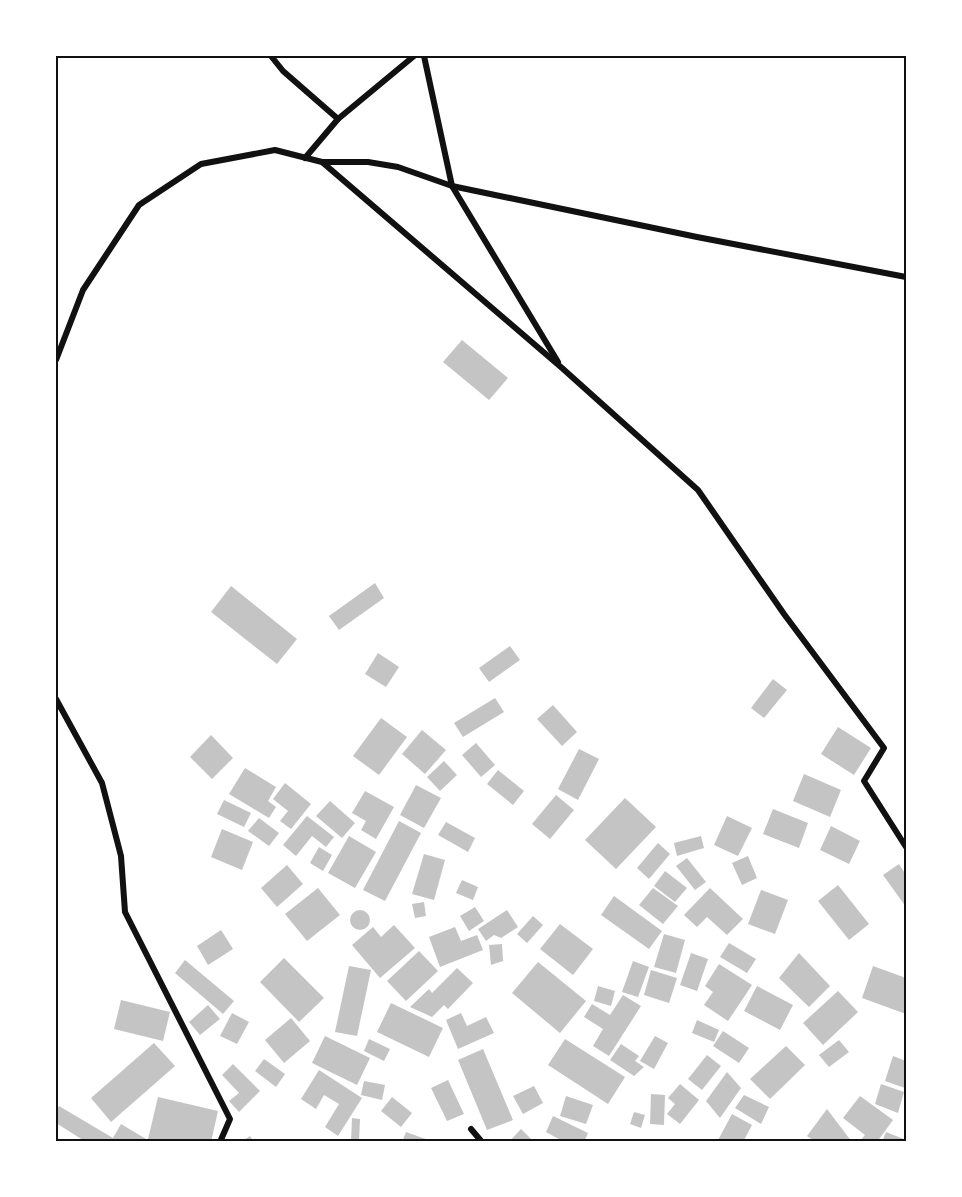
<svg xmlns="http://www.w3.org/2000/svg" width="962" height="1197" viewBox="0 0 962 1197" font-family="'Asap Condensed',sans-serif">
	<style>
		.building { fill: #c4c4c4 }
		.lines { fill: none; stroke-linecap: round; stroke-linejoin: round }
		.minor { stroke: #111; stroke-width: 6 }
		.neatline { fill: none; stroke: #111; stroke-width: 2 }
	</style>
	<rect width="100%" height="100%" fill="#fff"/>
	<g class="building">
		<polygon points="462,340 508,378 489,400 443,362"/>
		<polygon points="375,583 384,598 339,630 329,616"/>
		<polygon points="231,586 297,639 277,664 211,612"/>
		<polygon points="510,646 520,660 489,682 479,668"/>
		<polygon points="378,653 399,667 386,687 365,674"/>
		<polygon points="773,679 787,690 764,718 751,708"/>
		<polygon points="495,698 504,712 463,737 454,723"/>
		<polygon points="553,705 577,732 562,746 537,719"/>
		<polygon points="381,718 407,737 379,775 353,756"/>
		<polygon points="838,727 871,748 854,775 821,754"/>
		<polygon points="422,730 446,750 425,774 402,754"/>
		<polygon points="211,735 233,758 212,779 190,757"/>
		<polygon points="476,743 495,765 481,777 462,755"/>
		<polygon points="579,749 599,759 578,800 558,789"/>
		<polygon points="444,761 457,775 440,791 427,777"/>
		<polygon points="245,768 276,787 268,801 276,807 269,818 229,794"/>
		<polygon points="498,770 524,791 513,805 487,784"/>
		<polygon points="804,774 841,790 830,817 793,801"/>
		<polygon points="285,783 311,804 291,829 280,821 288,811 273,799"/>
		<polygon points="416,785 441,798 424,828 400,815"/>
		<polygon points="365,791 394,807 376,839 361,830 366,821 352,813"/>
		<polygon points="556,795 574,810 550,839 532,824"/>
		<polygon points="625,798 656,827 616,869 585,840"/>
		<polygon points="224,800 251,813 244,827 217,814"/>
		<polygon points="330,801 355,823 342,838 316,816"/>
		<polygon points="773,809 808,823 799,848 763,834"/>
		<polygon points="307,816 334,837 326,847 312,836 296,856 283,845"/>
		<polygon points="727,816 752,828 738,856 714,845"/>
		<polygon points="259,818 279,833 269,846 248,831"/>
		<polygon points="399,821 421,833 385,901 363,890"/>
		<polygon points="446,822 475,838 468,852 438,835"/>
		<polygon points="831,826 860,841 849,864 820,850"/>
		<polygon points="222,829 253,842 242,870 211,857"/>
		<polygon points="349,836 376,852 355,888 328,873"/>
		<polygon points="701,836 704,848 677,856 674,843"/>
		<polygon points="658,843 670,854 649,879 637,868"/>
		<polygon points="319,847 332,855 323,871 310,863"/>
		<polygon points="424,854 445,860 434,900 412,894"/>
		<polygon points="748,856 757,878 742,885 732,863"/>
		<polygon points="687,858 706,882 695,890 676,866"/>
		<polygon points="899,864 906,875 906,907 883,875"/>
		<polygon points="287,865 303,884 277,907 261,888"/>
		<polygon points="665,871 687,888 675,902 654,886"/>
		<polygon points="462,880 478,887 473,900 456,893"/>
		<polygon points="838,885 869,924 849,940 818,901"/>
		<polygon points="318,888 340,915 307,941 285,914"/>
		<polygon points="653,888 678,906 663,924 639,905"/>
		<polygon points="710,888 743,919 727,935 707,917 697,927 684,915"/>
		<polygon points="761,890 788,900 775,934 748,924"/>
		<polygon points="614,896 662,931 649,949 601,915"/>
		<polygon points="424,902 426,916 415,918 412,904"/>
		<polygon points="475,907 484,921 469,931 460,916"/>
		<polygon points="507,910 518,927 501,938 494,935 486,941 478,929"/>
		<circle cx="360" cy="920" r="10"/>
		<polygon points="533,916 543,925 527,943 517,934"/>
		<polygon points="560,924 593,949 573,975 540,949"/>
		<polygon points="394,925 415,948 380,978 352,945 373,927 381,937"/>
		<polygon points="455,927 461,941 477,935 483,950 440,967 429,937"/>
		<polygon points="221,930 233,949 208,965 197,946"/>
		<polygon points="664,934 685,940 676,973 654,967"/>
		<polygon points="729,943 756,959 747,973 720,957"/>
		<polygon points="502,944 503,961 491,965 489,945"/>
		<polygon points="419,951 438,971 406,1001 387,981"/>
		<polygon points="691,953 708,959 697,991 680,985"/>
		<polygon points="799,953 830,986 809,1007 779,978"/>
		<polygon points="284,958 324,998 299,1022 260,982"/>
		<polygon points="185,960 234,1001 223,1014 175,973"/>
		<polygon points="633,961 649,967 638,997 622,992"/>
		<polygon points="538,962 586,1001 560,1033 512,993"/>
		<polygon points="719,964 752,985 728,1021 704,1005 713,992 705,986"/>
		<polygon points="349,966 371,970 357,1036 335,1032"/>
		<polygon points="873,966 906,978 906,1014 862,998"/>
		<polygon points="457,968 473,983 448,1009 444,1005 432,1017 410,1007 429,989 432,993"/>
		<polygon points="651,970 677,978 669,1003 644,995"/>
		<polygon points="598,986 615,991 611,1006 594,1001"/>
		<polygon points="757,986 793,1005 780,1030 744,1011"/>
		<polygon points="838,991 858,1012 823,1045 803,1023"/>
		<polygon points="623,995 641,1006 609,1056 593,1046 603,1029 584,1017 592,1004 610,1015"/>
		<polygon points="121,1000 170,1012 163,1041 114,1029"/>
		<polygon points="391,1003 443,1028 429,1057 377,1032"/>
		<polygon points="208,1005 220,1019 200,1035 189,1022"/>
		<polygon points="232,1013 249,1022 237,1044 220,1036"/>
		<polygon points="461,1013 467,1026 486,1017 494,1033 458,1049 446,1020"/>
		<polygon points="291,1018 310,1041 284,1063 265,1040"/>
		<polygon points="697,1020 719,1030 714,1042 692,1033"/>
		<polygon points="723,1031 749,1048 739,1063 713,1046"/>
		<polygon points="325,1036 370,1058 357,1085 312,1063"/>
		<polygon points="655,1036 668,1043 654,1069 640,1061"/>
		<polygon points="369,1039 390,1049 384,1061 364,1051"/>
		<polygon points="565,1039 625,1077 608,1104 548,1065"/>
		<polygon points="839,1040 849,1052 829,1067 819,1055"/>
		<polygon points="154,1043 175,1066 111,1122 91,1098"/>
		<polygon points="621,1044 639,1056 635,1061 644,1067 634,1076 610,1060"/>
		<polygon points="786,1046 805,1065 770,1099 750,1079"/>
		<polygon points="483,1049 513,1120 487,1130 458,1060"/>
		<polygon points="707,1055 721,1066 702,1090 688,1079"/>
		<polygon points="893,1056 906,1061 905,1088 885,1081"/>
		<polygon points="264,1059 285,1074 276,1087 255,1071"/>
		<polygon points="233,1064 260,1091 239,1112 229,1101 239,1093 222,1075"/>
		<polygon points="319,1070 362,1098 338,1136 325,1127 339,1104 324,1095 316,1109 301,1099"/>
		<polygon points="727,1072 741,1088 720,1118 706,1101"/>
		<polygon points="448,1080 464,1114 447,1121 431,1088"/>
		<polygon points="364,1081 385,1085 382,1100 361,1095"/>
		<polygon points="680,1084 699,1100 680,1124 667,1114 675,1104 668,1098"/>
		<polygon points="881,1084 904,1092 898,1113 875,1104"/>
		<polygon points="534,1086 543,1103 523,1114 513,1096"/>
		<polygon points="651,1094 665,1095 664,1125 650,1124"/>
		<polygon points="744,1095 769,1107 761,1124 735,1108"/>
		<polygon points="566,1096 593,1105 586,1124 560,1116"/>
		<polygon points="860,1096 893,1120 877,1142 859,1142 865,1135 843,1118"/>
		<polygon points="158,1097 218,1111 211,1142 161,1142 148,1139"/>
		<polygon points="392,1097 412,1113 401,1127 381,1111"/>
		<polygon points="59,1106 113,1138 121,1124 151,1142 86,1142 56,1123 56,1112"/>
		<polygon points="827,1109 852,1142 816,1142 807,1136"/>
		<polygon points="634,1112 645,1115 641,1128 630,1124"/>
		<polygon points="732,1114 752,1125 743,1142 717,1142"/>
		<polygon points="553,1116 588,1133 584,1142 564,1142 546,1132"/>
		<polygon points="352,1118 360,1119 359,1142 351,1142"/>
		<polygon points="521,1129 534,1142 509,1142"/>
		<polygon points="406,1132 431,1141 431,1142 402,1142"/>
		<polygon points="886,1132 906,1140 906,1142 882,1142"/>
		<polygon points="250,1136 254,1142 241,1142"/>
	</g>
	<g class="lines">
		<g class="minor">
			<polyline points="271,56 283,71 338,119"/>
			<polyline points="424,56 452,186 558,362"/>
			<polyline points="305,158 338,119 414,56"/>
			<polyline points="323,162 368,162 398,167 452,186 697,237 906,277"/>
			<polyline points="56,360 83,290 139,205 201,164 275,150 322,162 562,368 698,490 784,614 884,748 864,781 906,847"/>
			<polyline points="56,699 102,783 121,856 125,912 230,1119 220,1142"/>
			<polyline points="471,1129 482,1142"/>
		</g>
	</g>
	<rect width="962" height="1197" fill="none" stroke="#ffffff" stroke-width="114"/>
	<rect x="57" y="57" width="848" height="1083" class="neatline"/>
</svg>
